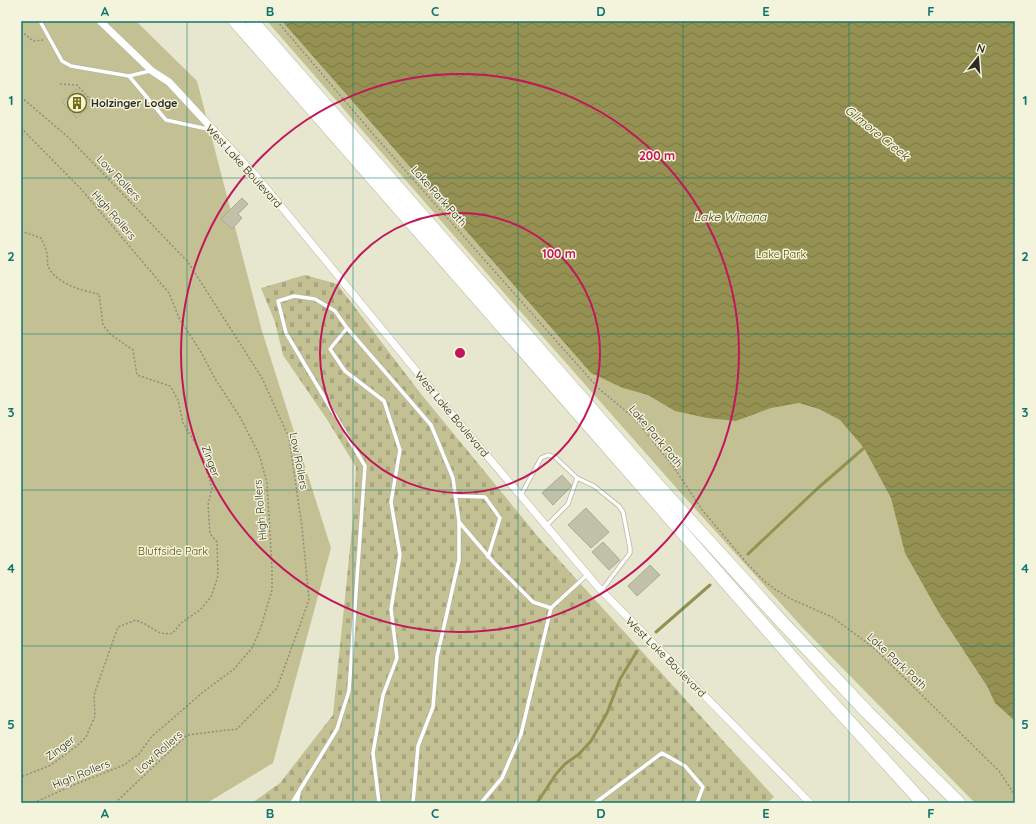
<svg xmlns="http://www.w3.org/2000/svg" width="1036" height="824" viewBox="0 0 1036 824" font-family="Quicksand,sans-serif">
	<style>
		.cemetery { fill: url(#cemetery-stones) }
		.park { fill: #c3c193 }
		.water { fill: url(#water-waves) }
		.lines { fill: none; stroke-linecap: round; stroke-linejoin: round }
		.stream { stroke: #959153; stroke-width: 3 }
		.building { fill: #c1c0a9; stroke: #abaa94 }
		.lane-casing { stroke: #b8b7a0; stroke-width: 5 }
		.street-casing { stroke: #b8b7a0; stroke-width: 8 }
		.highway-casing { stroke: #b8b7a0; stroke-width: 14 }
		.path { stroke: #8f8e7d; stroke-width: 1.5; stroke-dasharray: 2 2; stroke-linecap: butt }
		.lane { stroke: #fff; stroke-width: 3.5 }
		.street { stroke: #fff; stroke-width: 7 }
		.highway { stroke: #fff; stroke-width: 13 }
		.grid { fill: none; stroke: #0f766e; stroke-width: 1; stroke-opacity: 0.55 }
		.ring { fill: none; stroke: #c2185b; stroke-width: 2 }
		.labels { text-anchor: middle; stroke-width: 3; stroke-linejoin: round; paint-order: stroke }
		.poi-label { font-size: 11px; font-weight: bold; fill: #2c2b22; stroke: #f4f3db; text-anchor: start }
		.street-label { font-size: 11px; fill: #2c2b22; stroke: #f4f3db }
		.park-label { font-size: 11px; fill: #585302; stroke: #f4f3db }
		.water-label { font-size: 12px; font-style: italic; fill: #464210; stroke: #f4f3db }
		.centre { fill: #c2185b; stroke: #f4f3db; stroke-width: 2 }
		.ring-label { font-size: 12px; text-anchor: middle; font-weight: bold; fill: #c2185b; stroke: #f4f3db; stroke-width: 3; stroke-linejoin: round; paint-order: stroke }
		.neatline { fill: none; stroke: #0f766e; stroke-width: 1.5 }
		.grid-label { font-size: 13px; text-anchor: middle; font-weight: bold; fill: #0f766e }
	</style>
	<defs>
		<pattern id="cemetery-stones" width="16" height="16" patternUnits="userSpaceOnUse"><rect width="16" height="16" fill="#c3c193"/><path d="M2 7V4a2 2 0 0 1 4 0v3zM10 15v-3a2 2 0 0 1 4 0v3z" fill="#a8a67e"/></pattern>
		<pattern id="water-waves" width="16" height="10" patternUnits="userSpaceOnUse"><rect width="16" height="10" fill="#959153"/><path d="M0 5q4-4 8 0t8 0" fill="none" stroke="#7a7744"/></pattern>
	</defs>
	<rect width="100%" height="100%" fill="#e7e6ce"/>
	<polygon class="cemetery" points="305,275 337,284 421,394 539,538 774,797 767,803 252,803 280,783 333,715 354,509 356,467 328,421 283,355 275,322 261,288"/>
	<g class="park">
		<polygon points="21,21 136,21 197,81 262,331 331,548 273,763 207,803 21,803"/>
		<polygon points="267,21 1015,21 1015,803 975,803 802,627 680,492 490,277"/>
	</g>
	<polygon class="water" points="282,21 1015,21 1015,721 995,703 987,686 939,613 905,553 891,498 864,448 840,420 819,409 799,403 771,408 736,421 707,418 675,411 648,395 623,388 591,373"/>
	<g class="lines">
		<g class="stream">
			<polyline points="748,554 818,488 864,448"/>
			<polyline points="656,632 710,585"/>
			<polyline points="537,803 556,774 565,764 579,754 591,741 607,713 620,679 637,651"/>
		</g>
	</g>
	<g class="building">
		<polygon points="76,89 92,104 77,118 62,102"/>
		<polygon points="242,198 248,204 238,214 242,218 232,229 221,219"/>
		<polygon points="562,475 572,486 553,505 542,493"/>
		<polygon points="586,508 609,532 591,548 568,525"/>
		<polygon points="603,542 620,560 609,570 592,552"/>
		<polygon points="650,565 660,575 637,596 628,586"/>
	</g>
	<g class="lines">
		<g class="lane-casing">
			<g id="lane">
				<polyline points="42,21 41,23 62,61 71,66 129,76 150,71"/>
				<polyline points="129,76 166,120 212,130"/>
				<polyline points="347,328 330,349 345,371 384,401 400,450 391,502 400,555 391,609 397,658 383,695 373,753 379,803"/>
				<polyline points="521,495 541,458 548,455 555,457 577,478 594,486 619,506 623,512 630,548 630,553 601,591"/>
				<polyline points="455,496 485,497 500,518 488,557"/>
				<polyline points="546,526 568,504 577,478"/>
				<polyline points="292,803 337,729 349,691 365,466 286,333 278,301 294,296 315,299 335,311 347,328 431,425 453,478 459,522 495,564 533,602 551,608"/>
				<polyline points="297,803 299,792"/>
				<polyline points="413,803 418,746 433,707 437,657 459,560 459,522"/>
				<polyline points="481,803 502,778 521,734 551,608 587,575"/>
				<polyline points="595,803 662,753 685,766 703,787 697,803"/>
			</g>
		</g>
		<g class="street-casing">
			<polyline id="street" points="100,21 152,71 169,82 257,177 450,412 598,587 810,803"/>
		</g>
		<g class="highway-casing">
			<g id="highway">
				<polyline points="235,21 823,693 923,803"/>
				<polyline points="252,21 662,490 781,621 867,712 959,803"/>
			</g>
		</g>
		<g class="path">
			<polyline points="277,21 373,134 598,388 634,418 673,466 703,511 746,562 764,581 776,590 791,599 832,617 874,648 999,771 1015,795"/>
			<polyline points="21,31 33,41 44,40"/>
			<polyline points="60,84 77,85 96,106"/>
			<polyline points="21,97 68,137 188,262 262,378 289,438 302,527 309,600 277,688 237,729 187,735 115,803"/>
			<polyline points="21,128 81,189 169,293 179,318 201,352 214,377 240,417 259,454 267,483 272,568 272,590 260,630 252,648 234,669 203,692 164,726 152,736 139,754 124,765 71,786 34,803"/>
			<path d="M 21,231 L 41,238 C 43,243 46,248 47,253 C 48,257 47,262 48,266 C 55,283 82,291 99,294 L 103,325 L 110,334 L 133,350 L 137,375 L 170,386 L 178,400 L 183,423 L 196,444 L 204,462 L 212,488 L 208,505 L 210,534 L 217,542 L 218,576 L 211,597 L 200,610 L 181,623 L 173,633 C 160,635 159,632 148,626 C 144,623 140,622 136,620 L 118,627 L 94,695 L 95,716 L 86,737 L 78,745 L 51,765 L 21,777"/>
		</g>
		<use href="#lane" class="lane"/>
		<use href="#street" class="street"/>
		<use href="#highway" class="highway"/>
	</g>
	<path class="grid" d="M 187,21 L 187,803M 353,21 L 353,803M 518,21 L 518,803M 683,21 L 683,803M 849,21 L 849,803M 21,178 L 1015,178M 21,334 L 1015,334M 21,490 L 1015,490M 21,646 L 1015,646"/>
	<g class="ring">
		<circle cx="460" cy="353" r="140"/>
		<circle cx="460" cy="353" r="279"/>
	</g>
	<defs>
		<g id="building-ring" transform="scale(1)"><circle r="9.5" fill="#f4f3db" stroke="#746d0b" stroke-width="1.5"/><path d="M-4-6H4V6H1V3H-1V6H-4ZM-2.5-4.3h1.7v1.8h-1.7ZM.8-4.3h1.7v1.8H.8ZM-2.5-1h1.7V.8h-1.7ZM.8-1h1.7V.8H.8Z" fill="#746d0b"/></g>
	</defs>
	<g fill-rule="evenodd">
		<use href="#building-ring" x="77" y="103"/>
	</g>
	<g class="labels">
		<g class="poi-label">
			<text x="91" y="107">Holzinger Lodge</text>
		</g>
		<g class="street-label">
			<text transform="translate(244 166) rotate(48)" y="4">West Lake Boulevard</text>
			<text transform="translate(119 178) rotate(46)" y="4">Low Rollers</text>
			<text transform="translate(439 196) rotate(48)" y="4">Lake Park Path</text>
			<text transform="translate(114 215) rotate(49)" y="4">High Rollers</text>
			<text transform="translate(452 414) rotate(50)" y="4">West Lake Boulevard</text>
			<text transform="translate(656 436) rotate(50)" y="4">Lake Park Path</text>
			<text transform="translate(211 461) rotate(70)" y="4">Zinger</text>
			<text transform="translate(299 461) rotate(79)" y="4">Low Rollers</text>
			<text transform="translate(260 510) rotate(-95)" y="4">High Rollers</text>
			<text transform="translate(666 657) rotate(45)" y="4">West Lake Boulevard</text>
			<text transform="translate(897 661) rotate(43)" y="4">Lake Park Path</text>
			<text transform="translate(60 748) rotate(-37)" y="4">Zinger</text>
			<text transform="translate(159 752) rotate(-42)" y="4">Low Rollers</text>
			<text transform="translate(81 774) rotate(-22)" y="4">High Rollers</text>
		</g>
		<g class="park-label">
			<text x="781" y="258">Lake Park</text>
			<text x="173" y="555">Bluffside Park</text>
		</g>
		<g class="water-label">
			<text transform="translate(877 133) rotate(39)" y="4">Gilmore Creek</text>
			<text x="730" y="221">Lake Winona</text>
		</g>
	</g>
	<circle cx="460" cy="353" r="6" class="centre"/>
	<g class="ring-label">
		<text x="657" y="160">200 m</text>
		<text x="559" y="258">100 m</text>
	</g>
	<rect width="1036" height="824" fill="none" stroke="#f4f3db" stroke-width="44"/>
	<g transform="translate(978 58) rotate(17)" stroke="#f4f3db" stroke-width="3" paint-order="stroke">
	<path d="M0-3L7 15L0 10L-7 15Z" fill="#2c2b22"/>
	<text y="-6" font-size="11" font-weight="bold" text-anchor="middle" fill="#2c2b22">N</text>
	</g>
	<rect x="22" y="22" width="992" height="780" class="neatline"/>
	<g class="grid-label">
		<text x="105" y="16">A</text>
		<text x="270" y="16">B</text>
		<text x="435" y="16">C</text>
		<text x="601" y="16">D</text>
		<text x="766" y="16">E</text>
		<text x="931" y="16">F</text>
		<text x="11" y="105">1</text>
		<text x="1025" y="105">1</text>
		<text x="11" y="261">2</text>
		<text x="1025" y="261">2</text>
		<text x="11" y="417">3</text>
		<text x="1025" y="417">3</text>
		<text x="11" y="573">4</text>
		<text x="1025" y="573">4</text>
		<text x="11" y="729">5</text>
		<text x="1025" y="729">5</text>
		<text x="105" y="818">A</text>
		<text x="270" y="818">B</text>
		<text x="435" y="818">C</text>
		<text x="601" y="818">D</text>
		<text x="766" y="818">E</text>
		<text x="931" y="818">F</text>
	</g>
</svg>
